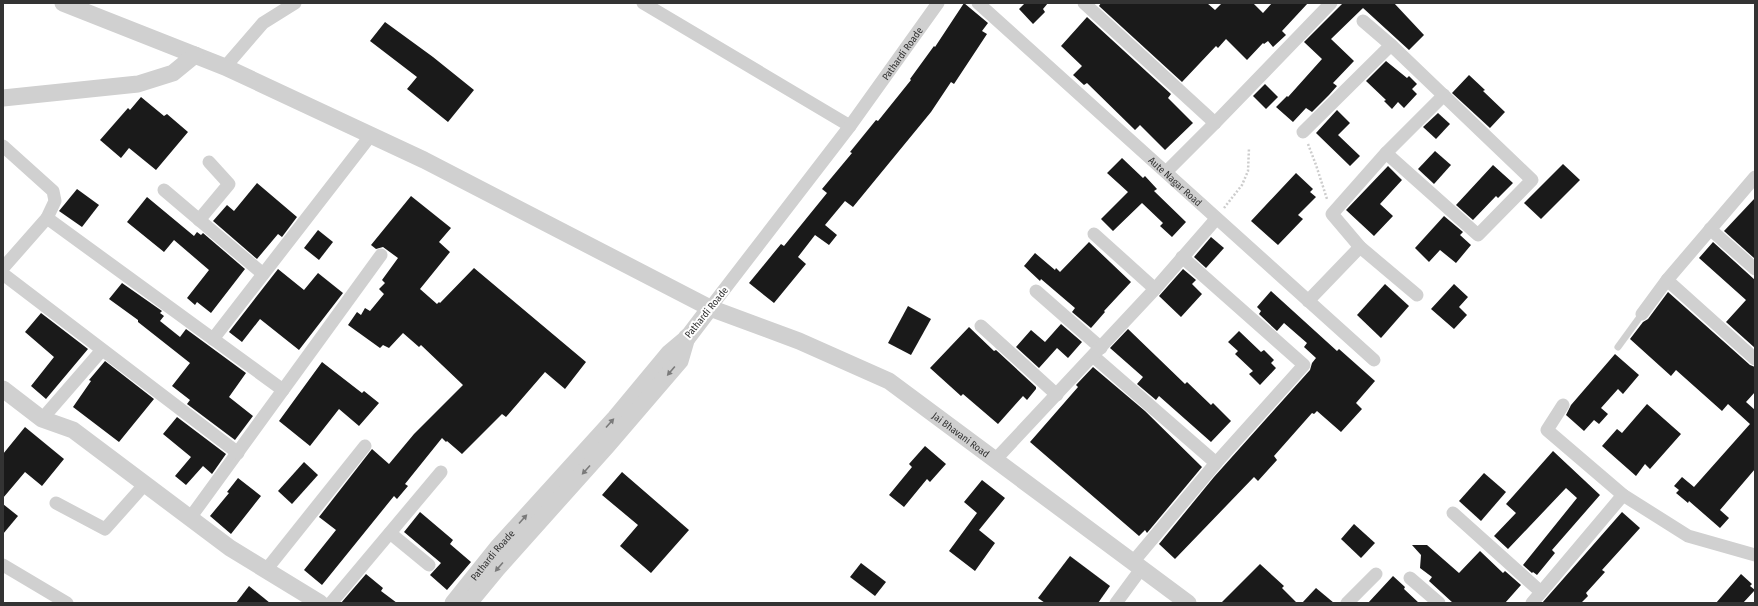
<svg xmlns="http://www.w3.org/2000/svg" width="1758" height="606" viewBox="0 0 1758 606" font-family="'Fira Sans Condensed',sans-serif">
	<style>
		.building { fill: #1a1a1a }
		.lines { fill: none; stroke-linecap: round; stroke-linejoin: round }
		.path { stroke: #cdcdcd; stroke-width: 2.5; stroke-dasharray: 2 2; stroke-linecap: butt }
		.service { stroke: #d0d0d0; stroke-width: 7 }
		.minor { stroke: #d0d0d0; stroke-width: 13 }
		.tertiary { stroke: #d0d0d0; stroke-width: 17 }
		.oneway { fill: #7a7a7a }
		.labels { text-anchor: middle; stroke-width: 4; stroke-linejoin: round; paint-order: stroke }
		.street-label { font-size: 10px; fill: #333; stroke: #fff }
	</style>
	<rect width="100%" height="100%" fill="#fff"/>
	<g class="building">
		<polygon points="964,3 988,23 982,31 987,34 954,84 951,82 931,112 853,207 845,201 825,225 837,235 829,245 815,235 798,257 806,264 774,303 749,283 781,244 784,246 827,193 822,189 852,153 850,152 876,120 878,121 911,80 910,79 934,46 935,47"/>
		<polygon points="1025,3 1048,3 1043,9 1045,12 1033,24 1019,9"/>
		<polygon points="1101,3 1207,3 1215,10 1222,3 1253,3 1263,13 1272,3 1308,3 1282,31 1286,35 1273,47 1268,41 1264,44 1263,43 1247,60 1226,39 1218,48 1216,46 1182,82 1099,6"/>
		<polygon points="1343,3 1394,3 1424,35 1409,50 1363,8 1331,39 1354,61 1333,83 1337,86 1329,95 1312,112 1306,108 1293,122 1276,107 1287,96 1288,97 1322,59 1304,42"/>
		<polygon points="1087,17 1171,94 1168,98 1193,123 1165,150 1140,125 1135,130 1087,83 1084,85 1073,75 1082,66 1061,46"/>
		<polygon points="385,22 433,57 474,90 448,122 407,89 417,77 370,41"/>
		<polygon points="1386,61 1407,78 1409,76 1417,84 1412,89 1417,94 1404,108 1398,102 1392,109 1384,101 1386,100 1366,81"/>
		<polygon points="1469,75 1485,90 1483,91 1505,112 1490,128 1452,93"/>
		<polygon points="1265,84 1278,97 1266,109 1253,96"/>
		<polygon points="141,97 164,116 167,114 188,132 156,170 129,148 121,158 100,140 128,108 130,110"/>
		<polygon points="1337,110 1350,123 1338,135 1360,156 1350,166 1316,133"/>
		<polygon points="1438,113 1450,124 1436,139 1423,127"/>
		<polygon points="1435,151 1451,165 1434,184 1418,169"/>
		<polygon points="1122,158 1143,178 1145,176 1157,189 1154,191 1186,222 1172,237 1160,226 1163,223 1142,203 1113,231 1101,219 1128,192 1107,173"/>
		<polygon points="1563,164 1580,180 1541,219 1524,203"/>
		<polygon points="1493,165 1513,183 1498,198 1496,196 1473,220 1456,205"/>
		<polygon points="1388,166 1402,180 1380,204 1393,216 1374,236 1346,210"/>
		<polygon points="1296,173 1313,189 1310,192 1316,197 1298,215 1303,219 1278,245 1251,221"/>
		<polygon points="257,183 297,217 282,237 278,234 257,259 213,221 227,205 234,211"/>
		<polygon points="77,189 99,205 82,227 59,211"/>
		<polygon points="411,196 451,228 439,242 450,252 420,289 437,304 439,302 440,303 474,268 586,362 565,389 545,372 506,417 502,414 462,454 447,441 446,442 442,438 405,484 408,486 397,499 394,496 322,585 304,570 336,530 319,517 372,449 389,464 414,434 463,385 421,345 419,347 403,333 389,348 383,345 380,348 348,325 357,312 361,315 365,308 370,311 384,294 379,289 385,283 382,280 398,258 383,247 376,249 371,245"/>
		<polygon points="147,197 194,236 197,232 201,235 203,233 245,269 211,313 197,302 195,305 187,298 209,270 174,240 164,252 127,222"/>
		<polygon points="1755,198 1755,257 1754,258 1724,231"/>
		<polygon points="1444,216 1463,232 1460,235 1471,245 1456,263 1440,250 1429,262 1415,248"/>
		<polygon points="318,230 333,242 319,260 304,248"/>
		<polygon points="1211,237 1224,248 1206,268 1194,257"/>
		<polygon points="1089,242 1131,282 1104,311 1105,312 1091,328 1072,312 1075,308 1041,279 1040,281 1024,266 1035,253 1055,270 1056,268 1060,272"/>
		<polygon points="1713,242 1755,280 1755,348 1726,322 1746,300 1699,258"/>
		<polygon points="278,269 304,290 318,273 343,293 299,350 260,319 242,342 229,332"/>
		<polygon points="1183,269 1196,280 1192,284 1202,294 1181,317 1159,296"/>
		<polygon points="122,283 162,311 160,313 164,316 160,321 180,337 186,329 246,373 229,397 253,416 235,440 187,404 190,400 172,386 190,363 138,322 138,320 109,299"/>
		<polygon points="1385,284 1409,306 1381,338 1357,315"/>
		<polygon points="1454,284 1468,297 1459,307 1467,315 1454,329 1431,309"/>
		<polygon points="1271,291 1337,351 1339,349 1375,381 1356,403 1362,409 1341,432 1317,411 1314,414 1312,413 1274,456 1277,460 1258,481 1254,477 1175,559 1159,544 1214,477 1310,370 1312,363 1316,358 1304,347 1307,343 1284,323 1277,331 1259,314 1261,311 1257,307"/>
		<polygon points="1668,292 1750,365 1755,367 1755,392 1746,402 1755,410 1755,469 1720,510 1729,518 1720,528 1689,501 1688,503 1676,493 1679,490 1674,486 1682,477 1694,487 1750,424 1728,404 1722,411 1676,370 1671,376 1630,339 1643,322 1648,319"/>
		<polygon points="908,306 931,319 911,355 888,343"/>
		<polygon points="41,313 88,349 46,399 31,386 54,357 25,332"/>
		<polygon points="1061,324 1082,342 1068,358 1057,348 1039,368 1016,347 1031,330 1045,342"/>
		<polygon points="969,327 994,351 996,350 1036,387 1036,389 1027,400 1023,396 998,424 963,394 961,396 930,368"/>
		<polygon points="1128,329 1185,384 1187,382 1211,405 1213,403 1231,421 1211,442 1159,396 1156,400 1137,384 1143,377 1110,348"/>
		<polygon points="1239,331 1261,352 1264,350 1274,360 1271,363 1276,368 1260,385 1249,374 1253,371 1235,354 1238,351 1228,342"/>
		<polygon points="1615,354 1639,375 1623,394 1618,389 1601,408 1608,414 1599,424 1594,420 1584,431 1566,415 1571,405"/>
		<polygon points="105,361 154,399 119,442 73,407 91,381 89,380"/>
		<polygon points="322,362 362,393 364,391 379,403 359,426 339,409 310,446 279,421"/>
		<polygon points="1093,367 1145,411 1202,467 1147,533 1145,530 1139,536 1030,442 1078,387 1076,385"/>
		<polygon points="1647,404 1681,434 1650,469 1645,464 1636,476 1602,446 1617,429 1622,433"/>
		<polygon points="177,417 226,454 212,474 203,466 186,485 175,476 191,457 163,434"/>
		<polygon points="25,427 64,459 42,486 25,472 3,498 3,454"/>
		<polygon points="925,446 946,464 930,482 927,479 904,507 889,495 912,467 909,464"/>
		<polygon points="1553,451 1600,495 1552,550 1555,553 1537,575 1533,572 1532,573 1523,565 1577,498 1566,488 1508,549 1494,536 1516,513 1506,504"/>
		<polygon points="304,462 318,475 292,504 278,491"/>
		<polygon points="622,472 689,530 651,573 620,546 638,525 602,495"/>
		<polygon points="1484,473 1506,492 1481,521 1459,501"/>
		<polygon points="238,478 261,496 231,534 210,516 229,493 227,492"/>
		<polygon points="982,480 1005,498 979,530 995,543 975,571 949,551 977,513 964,502"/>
		<polygon points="3,504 18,516 3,534"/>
		<polygon points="420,512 453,540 450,544 471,562 447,590 430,575 441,563 404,532"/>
		<polygon points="1622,512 1640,528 1602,570 1605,572 1586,593 1588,596 1581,603 1542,603"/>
		<polygon points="1354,524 1375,543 1361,558 1341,539"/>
		<polygon points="1412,545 1427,545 1459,573 1480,551 1503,573 1505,571 1521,585 1505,603 1453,603 1429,581 1432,577 1420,568 1421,555"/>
		<polygon points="1070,556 1110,586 1098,603 1045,603 1038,598"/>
		<polygon points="861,563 886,582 875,596 850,577"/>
		<polygon points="1260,564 1284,586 1282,588 1297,603 1221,603"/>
		<polygon points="366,574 383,588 381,591 397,603 341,603"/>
		<polygon points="1741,574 1752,584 1750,586 1755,590 1743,603 1716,603"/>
		<polygon points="1393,576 1405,587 1404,589 1419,603 1368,603"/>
		<polygon points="249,586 270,603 236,603"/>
		<polygon points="1316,588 1334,603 1302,603"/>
	</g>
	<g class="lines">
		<g class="path">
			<polyline points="1308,144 1316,165 1327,199"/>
			<polyline points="1224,208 1242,185 1248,171 1249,148"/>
		</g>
		<polyline class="service" points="1618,347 1642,314"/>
		<g class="minor">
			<polyline points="643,3 850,126"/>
			<path id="s1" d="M 978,3 L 1374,360"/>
			<polyline points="1084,3 1215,123"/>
			<polyline points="1363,21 1391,45 1532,180 1478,235 1386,153"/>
			<polyline points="225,67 263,23 295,3"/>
			<polyline points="1303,132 1391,45"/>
			<polyline points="3,146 53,191 55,201 47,218"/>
			<polyline points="1166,172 1215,123 1331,3"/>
			<polyline points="164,190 263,274"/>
			<polyline points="199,220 229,184 209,162"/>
			<polyline points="1710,229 1755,269"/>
			<polyline points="1094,234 1155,289"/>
			<polyline points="1182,257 1304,365 1216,463"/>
			<polyline points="3,268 47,218 283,390 190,518"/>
			<polyline points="3,274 238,453"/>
			<polyline points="1667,280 1755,359"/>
			<polyline points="1036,291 1101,348"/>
			<polyline points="1417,295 1360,247 1332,214 1386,153 1444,95"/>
			<polyline points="1308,301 1360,247"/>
			<path id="s2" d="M 710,308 L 850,126 L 938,3"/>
			<polyline points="1642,314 1667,280 1755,177"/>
			<polyline points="981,326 1057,395"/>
			<polyline points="213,339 371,135"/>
			<polyline points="1093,356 1216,463 1133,562"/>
			<polyline points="283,390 381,255"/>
			<polyline points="1563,405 1547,430 1623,495 1688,536 1755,555"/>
			<polyline points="42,419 102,350"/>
			<polyline points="995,460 1155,289 1216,219"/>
			<polyline points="56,503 105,529 145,484"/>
			<polyline points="1453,513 1541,592"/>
			<polyline points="390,533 429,565"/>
			<polyline points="3,565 67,603"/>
			<polyline points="266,570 365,446"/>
			<polyline points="1410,578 1439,603"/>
			<polyline points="331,603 441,472"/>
			<polyline points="1116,603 1141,569"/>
			<polyline points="1347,603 1376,574"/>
			<polyline points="1532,603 1623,495"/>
		</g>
		<g class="tertiary">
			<path id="s3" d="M 63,3 L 225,67 L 424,160 L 710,308 L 799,341 L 889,381 L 1188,603"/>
			<polyline points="3,98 138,84 173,73 195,55"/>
			<polyline points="3,389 42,419 73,430 230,548 320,603"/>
			<path id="s4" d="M 453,603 L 497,548 L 615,418 L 669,353 L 688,337 L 710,308"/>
			<polyline points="469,603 497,569 607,446 680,361 687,337"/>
		</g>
	</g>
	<defs><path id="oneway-solid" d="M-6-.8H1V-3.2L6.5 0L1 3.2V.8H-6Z"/></defs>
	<g class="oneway">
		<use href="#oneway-solid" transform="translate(671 371) rotate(130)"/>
		<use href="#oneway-solid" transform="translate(610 423) rotate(-48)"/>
		<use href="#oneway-solid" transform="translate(586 470) rotate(132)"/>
		<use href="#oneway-solid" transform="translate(523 519) rotate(-48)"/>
		<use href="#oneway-solid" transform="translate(499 567) rotate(131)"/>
	</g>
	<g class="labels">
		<g class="street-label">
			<text dy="4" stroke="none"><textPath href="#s2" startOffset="319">Pathardi Roade</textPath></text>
			<text dy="4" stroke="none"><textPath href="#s1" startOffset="266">Aute Nagar Road</textPath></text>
			<text transform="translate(706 312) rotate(-51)" y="4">Pathardi Roade</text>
			<text dy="4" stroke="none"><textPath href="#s3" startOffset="999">Jai Bhavani Road</textPath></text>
			<text dy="4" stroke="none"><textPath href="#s4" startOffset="62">Pathardi Roade</textPath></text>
		</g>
	</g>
	<rect width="1758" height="606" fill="none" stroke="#333333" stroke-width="8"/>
</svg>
